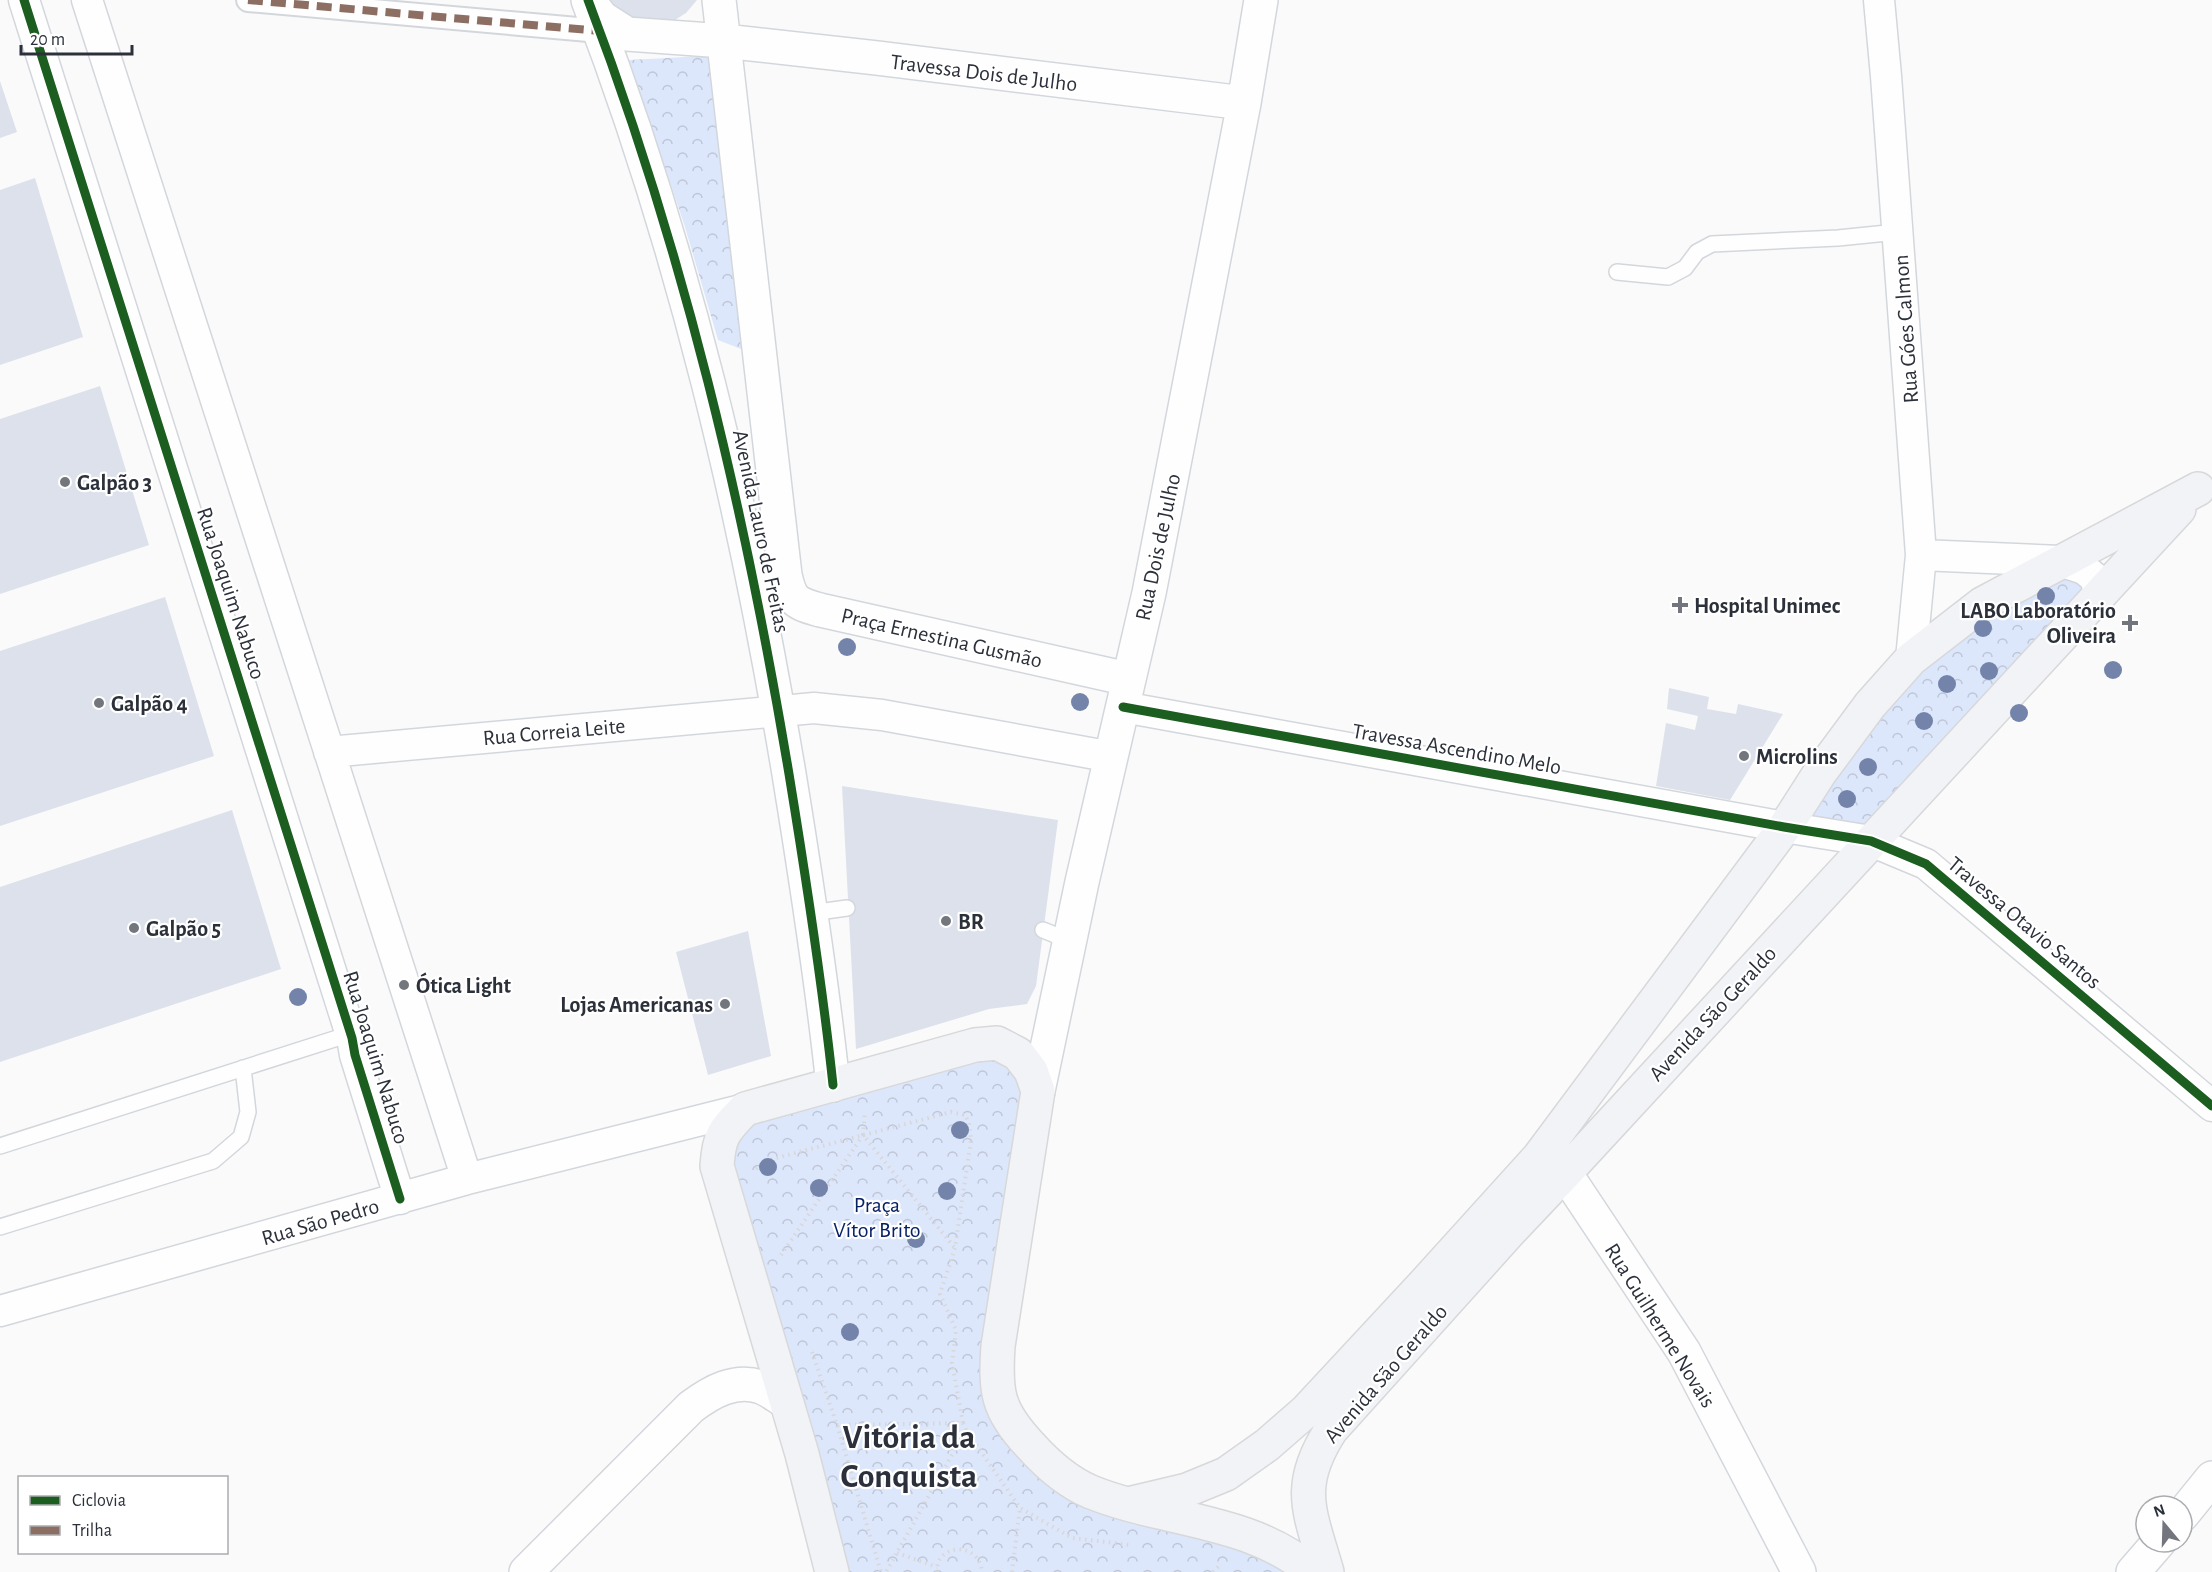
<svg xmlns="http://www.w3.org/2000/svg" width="2212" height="1572" font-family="'Alegreya Sans',sans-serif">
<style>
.park{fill:url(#park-crowns)}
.building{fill:#dce1eb}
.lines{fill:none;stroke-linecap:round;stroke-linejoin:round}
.service-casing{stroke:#d3d7dc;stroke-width:18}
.pedestrian-casing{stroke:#d3d7dc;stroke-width:26}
.minor-casing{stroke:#d3d7dc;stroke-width:33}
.tertiary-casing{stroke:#d3d7dc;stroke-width:36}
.secondary-casing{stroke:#d3d7dc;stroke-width:36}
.primary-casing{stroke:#d7d8da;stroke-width:36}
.path{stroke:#d7d7d8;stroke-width:4;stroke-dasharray:1.5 4.5;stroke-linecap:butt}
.service{stroke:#fefefe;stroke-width:15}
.pedestrian{stroke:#fefefe;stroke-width:22}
.minor{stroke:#fefefe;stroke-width:30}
.tertiary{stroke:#fefefe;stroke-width:33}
.secondary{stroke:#fefefe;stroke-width:33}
.primary{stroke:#f2f3f7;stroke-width:33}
.quiet{stroke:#8d6e63;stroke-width:8;stroke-dasharray:15 8;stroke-linecap:butt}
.cycleway-casing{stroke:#fff;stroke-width:13}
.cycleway{stroke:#1b5e20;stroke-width:9}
.tree{fill:#7483a9}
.poi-dot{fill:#73777d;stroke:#fff;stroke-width:2}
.labels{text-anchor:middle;stroke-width:4.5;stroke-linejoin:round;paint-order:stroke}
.street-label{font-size:22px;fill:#2b303a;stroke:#fff}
.poi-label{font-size:22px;font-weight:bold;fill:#2b303a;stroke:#fff;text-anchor:start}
.park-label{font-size:22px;fill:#072166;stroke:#fff}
.town-label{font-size:34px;font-weight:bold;fill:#2b303a;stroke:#fff}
</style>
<defs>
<pattern id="park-crowns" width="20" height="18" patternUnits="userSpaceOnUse" patternTransform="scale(1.5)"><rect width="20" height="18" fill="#dde7fb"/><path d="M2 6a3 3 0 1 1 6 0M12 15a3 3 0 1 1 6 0" fill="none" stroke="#bec6d8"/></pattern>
</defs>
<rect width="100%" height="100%" fill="#fafafa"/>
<path class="park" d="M721 55 746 351 718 340 685 227 629 60Z
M2060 561 2095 578 1871 841 1784 827 1870 705Z
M975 1045 1031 1071 996 1377 1042 1459 1312 1572H832L719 1142 728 1127Z"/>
<path class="building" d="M600 0H697L686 13 675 20 660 26 630 24Z
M0 81 17 132 0 138Z
M35 178 83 337 0 365V190Z
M100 386 149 545 0 594V419Z
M165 597 214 756 0 826V651Z
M1669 688 1709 697 1707 709 1736 714 1738 704 1783 714 1730 800 1656 786 1666 723 1695 730 1698 716 1667 709Z
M842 786 1058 820 1036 986 1027 1004 989 1009 856 1049Z
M232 810 281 969 0 1062V887Z
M748 931 771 1056 708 1075 676 952Z"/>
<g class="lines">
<defs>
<path id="service" d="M1617 272 1668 277 1685 268 1697 252 1712 244 1838 238 1897 232
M811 913 847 908
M1043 930 1070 941
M0 1146 350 1034
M0 1227 213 1161 241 1137 248 1112 243 1068"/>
<path id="pedestrian" d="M248 0 600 31"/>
<path id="minor" d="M24 0 352 1038 355 1055 400 1199
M87 0 467 1179
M1879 0 1886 76 1921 555 1911 659
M1921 555 2060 561 2084 569 2095 578 2100 595
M1123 707 1784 827 1871 841 1926 864 2212 1106
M329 752 814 708 882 715 1112 757
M0 1311 467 1179 745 1109"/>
<path id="tertiary" d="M588 0C684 251 745 510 789 774 806 878 822 981 833 1085
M719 0 785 575C791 601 795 603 820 610L1128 679
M592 5 602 18 627 34 724 41 877 58 1244 103
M1038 1091 1082 882 1149 593 1244 103 1261 0
M1542 1159 1565 1173 1684 1352 1799 1572
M2182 1515 2212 1478
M2133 1572 2159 1542"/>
<path id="secondary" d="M526 1572 691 1407C711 1392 735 1378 761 1387 769 1390 778 1397 785 1401"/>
<path id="primary" d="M1128 1504 1187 1490 1226 1474 1267 1445 1306 1411 1425 1283 1539 1157 1787 824 1819 774 1870 705 1911 659 1982 604 2198 489
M832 1572 802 1454 717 1166C719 1135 724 1131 745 1109L975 1045 997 1043 1018 1054 1031 1071 1038 1091 998 1346C995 1392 997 1410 1030 1445 1047 1464 1067 1482 1091 1492 1163 1521 1252 1519 1312 1572
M1327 1572C1310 1512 1294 1487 1331 1430L1511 1230 1565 1173 2179 509"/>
</defs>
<use href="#service" class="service-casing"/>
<use href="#pedestrian" class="pedestrian-casing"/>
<use href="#minor" class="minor-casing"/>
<use href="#tertiary" class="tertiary-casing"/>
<use href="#secondary" class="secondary-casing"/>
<use href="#primary" class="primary-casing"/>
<path class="path" d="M863 1135 865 1112
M756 1169 765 1161 951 1112 965 1115 969 1123 971 1140 955 1248 940 1294 956 1330 952 1363 963 1423
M781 1255 863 1135 954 1247
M812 1352 837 1425 881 1572
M837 1425 963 1423 966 1430 886 1572
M966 1430 1020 1508 1072 1538 1131 1545
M897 1553 937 1567
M937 1572C935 1544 979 1540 982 1572
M1012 1572 1020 1508
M1213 1572 1219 1566"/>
<use href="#service" class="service"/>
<use href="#pedestrian" class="pedestrian"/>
<use href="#minor" class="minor"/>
<use href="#tertiary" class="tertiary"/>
<use href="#secondary" class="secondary"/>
<use href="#primary" class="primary"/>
<path class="quiet" d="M248 0 600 31"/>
<defs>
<path id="cycleway" d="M24 0 352 1038 355 1055 400 1199
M588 0C684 251 745 510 789 774 806 878 822 981 833 1085
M1123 707 1784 827 1871 841 1926 864 2212 1106"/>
</defs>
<use href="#cycleway" class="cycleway-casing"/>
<use href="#cycleway" class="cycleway"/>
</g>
<g class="tree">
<circle cx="2046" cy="596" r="9"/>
<circle cx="1983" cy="628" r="9"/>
<circle cx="847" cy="647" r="9"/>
<circle cx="2113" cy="670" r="9"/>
<circle cx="1989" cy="671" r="9"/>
<circle cx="1947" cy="684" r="9"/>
<circle cx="1080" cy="702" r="9"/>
<circle cx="2019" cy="713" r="9"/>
<circle cx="1924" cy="721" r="9"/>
<circle cx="1868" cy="767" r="9"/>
<circle cx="1847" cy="799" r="9"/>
<circle cx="298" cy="997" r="9"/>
<circle cx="960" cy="1130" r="9"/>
<circle cx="768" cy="1167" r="9"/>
<circle cx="819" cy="1188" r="9"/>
<circle cx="947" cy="1191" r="9"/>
<circle cx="916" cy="1239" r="9"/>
<circle cx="850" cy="1332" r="9"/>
</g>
<g class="poi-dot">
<circle cx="65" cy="482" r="6"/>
<path d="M1677 596h6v6h6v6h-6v6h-6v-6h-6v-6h6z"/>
<path d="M2127 614h6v6h6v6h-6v6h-6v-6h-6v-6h6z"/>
<circle cx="99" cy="703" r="6"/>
<circle cx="1744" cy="756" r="6"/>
<circle cx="946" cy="921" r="6"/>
<circle cx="134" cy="928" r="6"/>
<circle cx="404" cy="985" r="6"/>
<circle cx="725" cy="1004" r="6"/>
</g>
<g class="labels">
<g class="street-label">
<text transform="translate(984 72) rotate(7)" y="8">Travessa Dois de Julho</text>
<text transform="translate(1905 329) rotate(-94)" y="8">Rua Góes Calmon</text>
<text transform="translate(762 531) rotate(78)" y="8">Avenida Lauro de Freitas</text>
<text transform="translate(1157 547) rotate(-78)" y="8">Rua Dois de Julho</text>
<text transform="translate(232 593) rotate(72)" y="8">Rua Joaquim Nabuco</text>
<text transform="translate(942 637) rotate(13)" y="8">Praça Ernestina Gusmão</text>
<text transform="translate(554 731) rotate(-5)" y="8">Rua Correia Leite</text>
<text transform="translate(1457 748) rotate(10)" y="8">Travessa Ascendino Melo</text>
<text transform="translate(2025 922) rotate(40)" y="8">Travessa Otavio Santos</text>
<text transform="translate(1712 1013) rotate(-47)" y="8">Avenida São Geraldo</text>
<text transform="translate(377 1057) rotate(73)" y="8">Rua Joaquim Nabuco</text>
<text transform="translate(320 1221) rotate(-16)" y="8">Rua São Pedro</text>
<text transform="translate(1661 1325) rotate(58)" y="8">Rua Guilherme Novais</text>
<text transform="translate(1385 1373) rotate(-49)" y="8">Avenida São Geraldo</text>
</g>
<g class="poi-label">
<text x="77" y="490">Galpão 3</text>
<text x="1694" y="613">Hospital Unimec</text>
<text x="2116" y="618" text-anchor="end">LABO Laboratório<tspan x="2116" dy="25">Oliveira</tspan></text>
<text x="111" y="711">Galpão 4</text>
<text x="1756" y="764">Microlins</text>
<text x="958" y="929">BR</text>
<text x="146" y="936">Galpão 5</text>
<text x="416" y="993">Ótica Light</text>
<text x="713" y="1012" text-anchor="end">Lojas Americanas</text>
</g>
<g class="park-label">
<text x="877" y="1212">Praça<tspan x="877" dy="25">Vítor Brito</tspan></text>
</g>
<g class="town-label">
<text x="909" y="1448">Vitória da<tspan x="909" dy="39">Conquista</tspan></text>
</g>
</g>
<rect x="18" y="1476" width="210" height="78" fill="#ffffff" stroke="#aaacb0" stroke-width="1.5"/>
<rect x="30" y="1496" width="30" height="9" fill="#1b5e20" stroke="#aaacb0" stroke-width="1.5"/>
<text x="72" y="1506" font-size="18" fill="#2b303a">Ciclovia</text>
<rect x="30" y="1526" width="30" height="9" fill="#8d6e63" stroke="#aaacb0" stroke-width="1.5"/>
<text x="72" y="1536" font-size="18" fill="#2b303a">Trilha</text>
<g transform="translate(2164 1524) rotate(341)"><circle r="28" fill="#ffffff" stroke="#aaacb0" stroke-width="1.5"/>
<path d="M0-4.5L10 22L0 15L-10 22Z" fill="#73777d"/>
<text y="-9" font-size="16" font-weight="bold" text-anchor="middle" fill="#2b303a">N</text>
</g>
<path d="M21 45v9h111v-9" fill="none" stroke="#2b303a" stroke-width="3"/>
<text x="30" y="45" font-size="18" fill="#2b303a" stroke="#ffffff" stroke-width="4.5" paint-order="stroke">20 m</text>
</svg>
